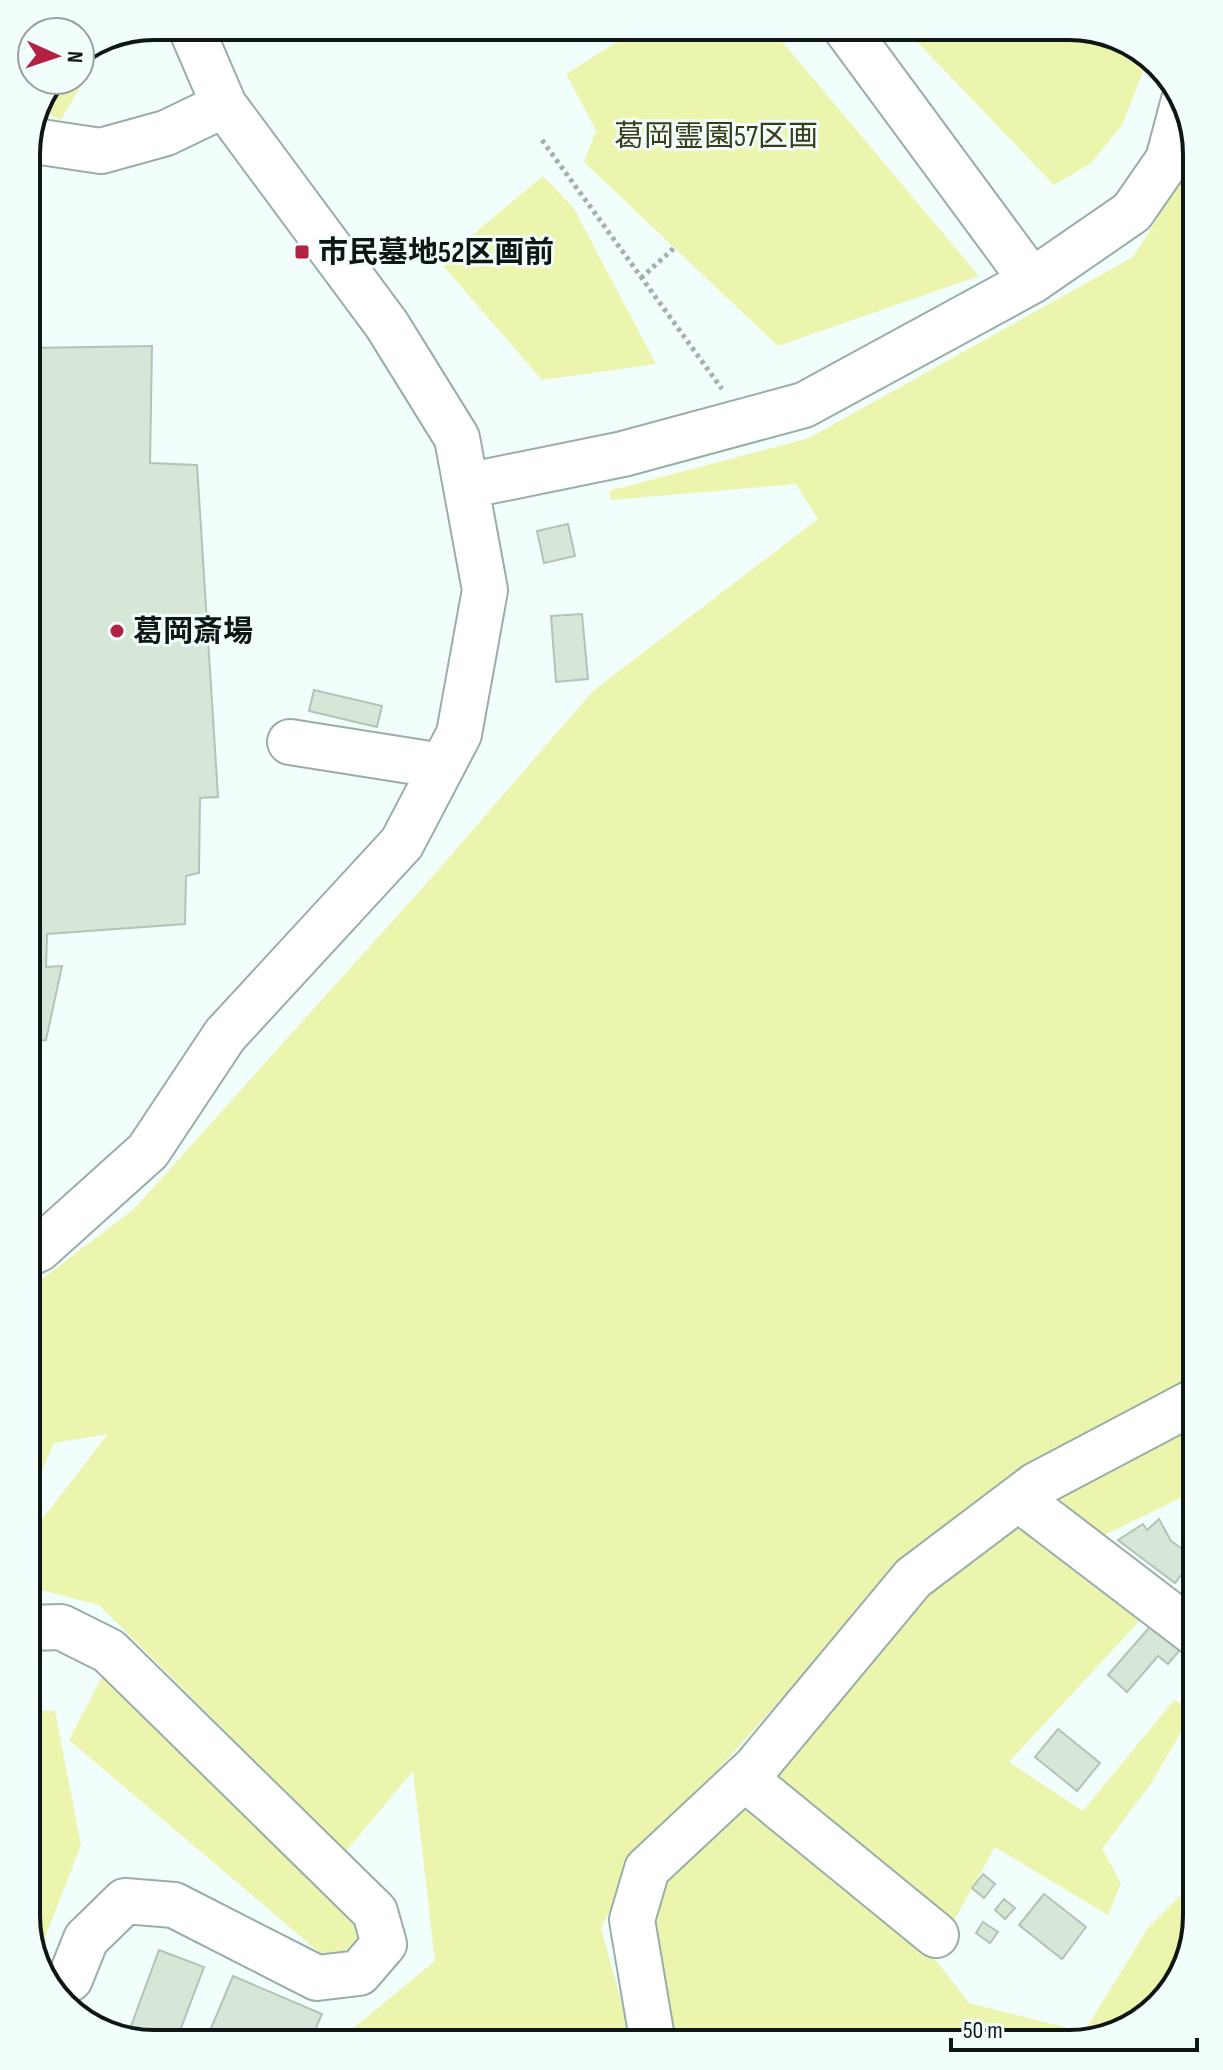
<svg xmlns="http://www.w3.org/2000/svg" width="1223" height="2070" font-family="'Sofia Sans Condensed','Noto Sans JP',sans-serif">
<style>
.green{fill:#ecf5ae}
.building{fill:#d7e6d7;stroke:#b4c3b5;stroke-width:2}
.lines{fill:none;stroke-linecap:round;stroke-linejoin:round}
.minor-casing{stroke:#99aea9;stroke-width:48}
.path{stroke:#a5b1ae;stroke-width:5;stroke-dasharray:4 4;stroke-linecap:butt}
.minor{stroke:#fff;stroke-width:44}
.poi-dot{fill:#b32143;stroke:#f1fefb;stroke-width:3}
.labels{text-anchor:middle;stroke-width:6;stroke-linejoin:round;paint-order:stroke}
.park-label{font-size:30px;fill:#393c19;stroke:#f1fefb}
.poi-label{font-size:30px;font-weight:bold;fill:#0f1715;stroke:#f1fefb;text-anchor:start}
.rim{fill:none;stroke:#0f1715;stroke-width:4}
</style>
<rect width="100%" height="100%" fill="#f1fefb"/>
<path class="green" d="M642 26H769L979 276 778 346 584 162 596 130 566 74Z
M902 26H1078L1140 48 1149 57 1122 125 1091 163 1054 185Z
M96 50 95 61 61 120 42 111 56 80H80V57Z
M1194 139 1197 154V1383L896 1571 637 1860 601 1928 633 2044H334L435 1961 413 1771 346 1851 99 1605 26 1586V1540L108 1434 54 1443 26 1505V1291L134 1209 433 876 593 691 818 519 796 484 611 500 609 491 809 438 1133 257 1187 171Z
M543 176 573 207 656 364 542 380 440 262Z
M1197 1411V1490L1096 1539 1048 1495Z
M1020 1523 1145 1615 1009 1762 1083 1811 1174 1700 1194 1710 1152 1782 1102 1849 1121 1883 1108 1915 995 1847 953 1922 774 1778 930 1586Z
M104 1673 365 1931 332 1963 69 1740Z
M26 1710 55 1711 81 1845 36 1961 26 1916Z
M743 1799 928 1950 969 2003 1084 2032 1148 1928 1197 1879V1916L1176 1987 1125 2031 1069 2044H666L650 1938 659 1876Z"/>
<path class="building" d="M152 346 150 463 197 465 218 797 200 798 199 873 186 876 185 924 47 934 46 967 62 966 46 1040 26 1042V348Z
M568 524 575 556 544 563 537 531Z
M582 614 588 679 556 682 551 616Z
M314 690 382 706 377 727 309 711Z
M1159 1519 1171 1541 1194 1557 1175 1583 1118 1540 1143 1524 1147 1530Z
M1155 1621 1184 1645 1168 1664 1158 1656 1127 1692 1108 1675Z
M1058 1729 1100 1763 1077 1791 1035 1757Z
M983 1874 995 1884 984 1898 972 1888Z
M1044 1894 1086 1927 1062 1959 1019 1925Z
M1004 1899 1015 1908 1005 1919 995 1910Z
M983 1922 998 1932 990 1943 976 1933Z
M159 1950 204 1967 175 2044H146L127 2037Z
M233 1976 322 2014 309 2044H220L222 2039 209 2033Z"/>
<g class="lines">
<defs>
<path id="minor" d="M844 26 1032 281
M31 136 41 142 101 151 166 133 224 105
M466 486 623 454 804 405 1032 281 1132 212 1168 160 1184 100
M290 742 442 766
M26 1255 39 1249 148 1151 225 1035 402 843 459 734 485 590 457 438 387 325 224 105 190 26
M1019 1499 1197 1635
M26 1628 61 1627 109 1651 375 1912 384 1944 359 1973 317 1978 174 1905 125 1901 86 1939 70 1979
M744 1778 936 1935
M653 2044 632 1920 647 1869 755 1768 913 1578 1036 1485 1197 1400"/>
</defs>
<use href="#minor" class="minor-casing"/>
<path class="path" d="M542 140 722 389
M641 278 674 248"/>
<use href="#minor" class="minor"/>
</g>
<g class="poi-dot">
<rect x="294" y="244" width="16" height="16" rx="4"/>
<circle cx="117" cy="631" r="8"/>
</g>
<g class="labels">
<g class="park-label">
<text x="716" y="146">葛岡霊園57区画</text>
</g>
<g class="poi-label">
<text x="318" y="262">市民墓地52区画前</text>
<text x="133" y="641">葛岡斎場</text>
</g>
</g>
<path d="M0 0H1223V2070H0ZM154 40H1069A114 114 0 0 1 1183 154V1916A114 114 0 0 1 1069 2030H154A114 114 0 0 1 40 1916V154A114 114 0 0 1 154 40Z" fill="#f1fefb" fill-rule="evenodd"/>
<path class="rim" d="M154 40H1069A114 114 0 0 1 1183 154V1916A114 114 0 0 1 1069 2030H154A114 114 0 0 1 40 1916V154A114 114 0 0 1 154 40Z"/>
<g transform="translate(56 56) rotate(93)"><circle r="38" fill="#f1fefb" stroke="#97a29f" stroke-width="2"/>
<path d="M0-6L14 30L0 20L-14 30Z" fill="#b32143"/>
<text y="-12" font-size="22" font-weight="bold" text-anchor="middle" fill="#0f1715">N</text>
</g>
<path d="M951 2038v12h246v-12" fill="none" stroke="#0f1715" stroke-width="4"/>
<text x="963" y="2038" font-size="24" fill="#0f1715" stroke="#f1fefb" stroke-width="6" paint-order="stroke">50 m</text>
</svg>
